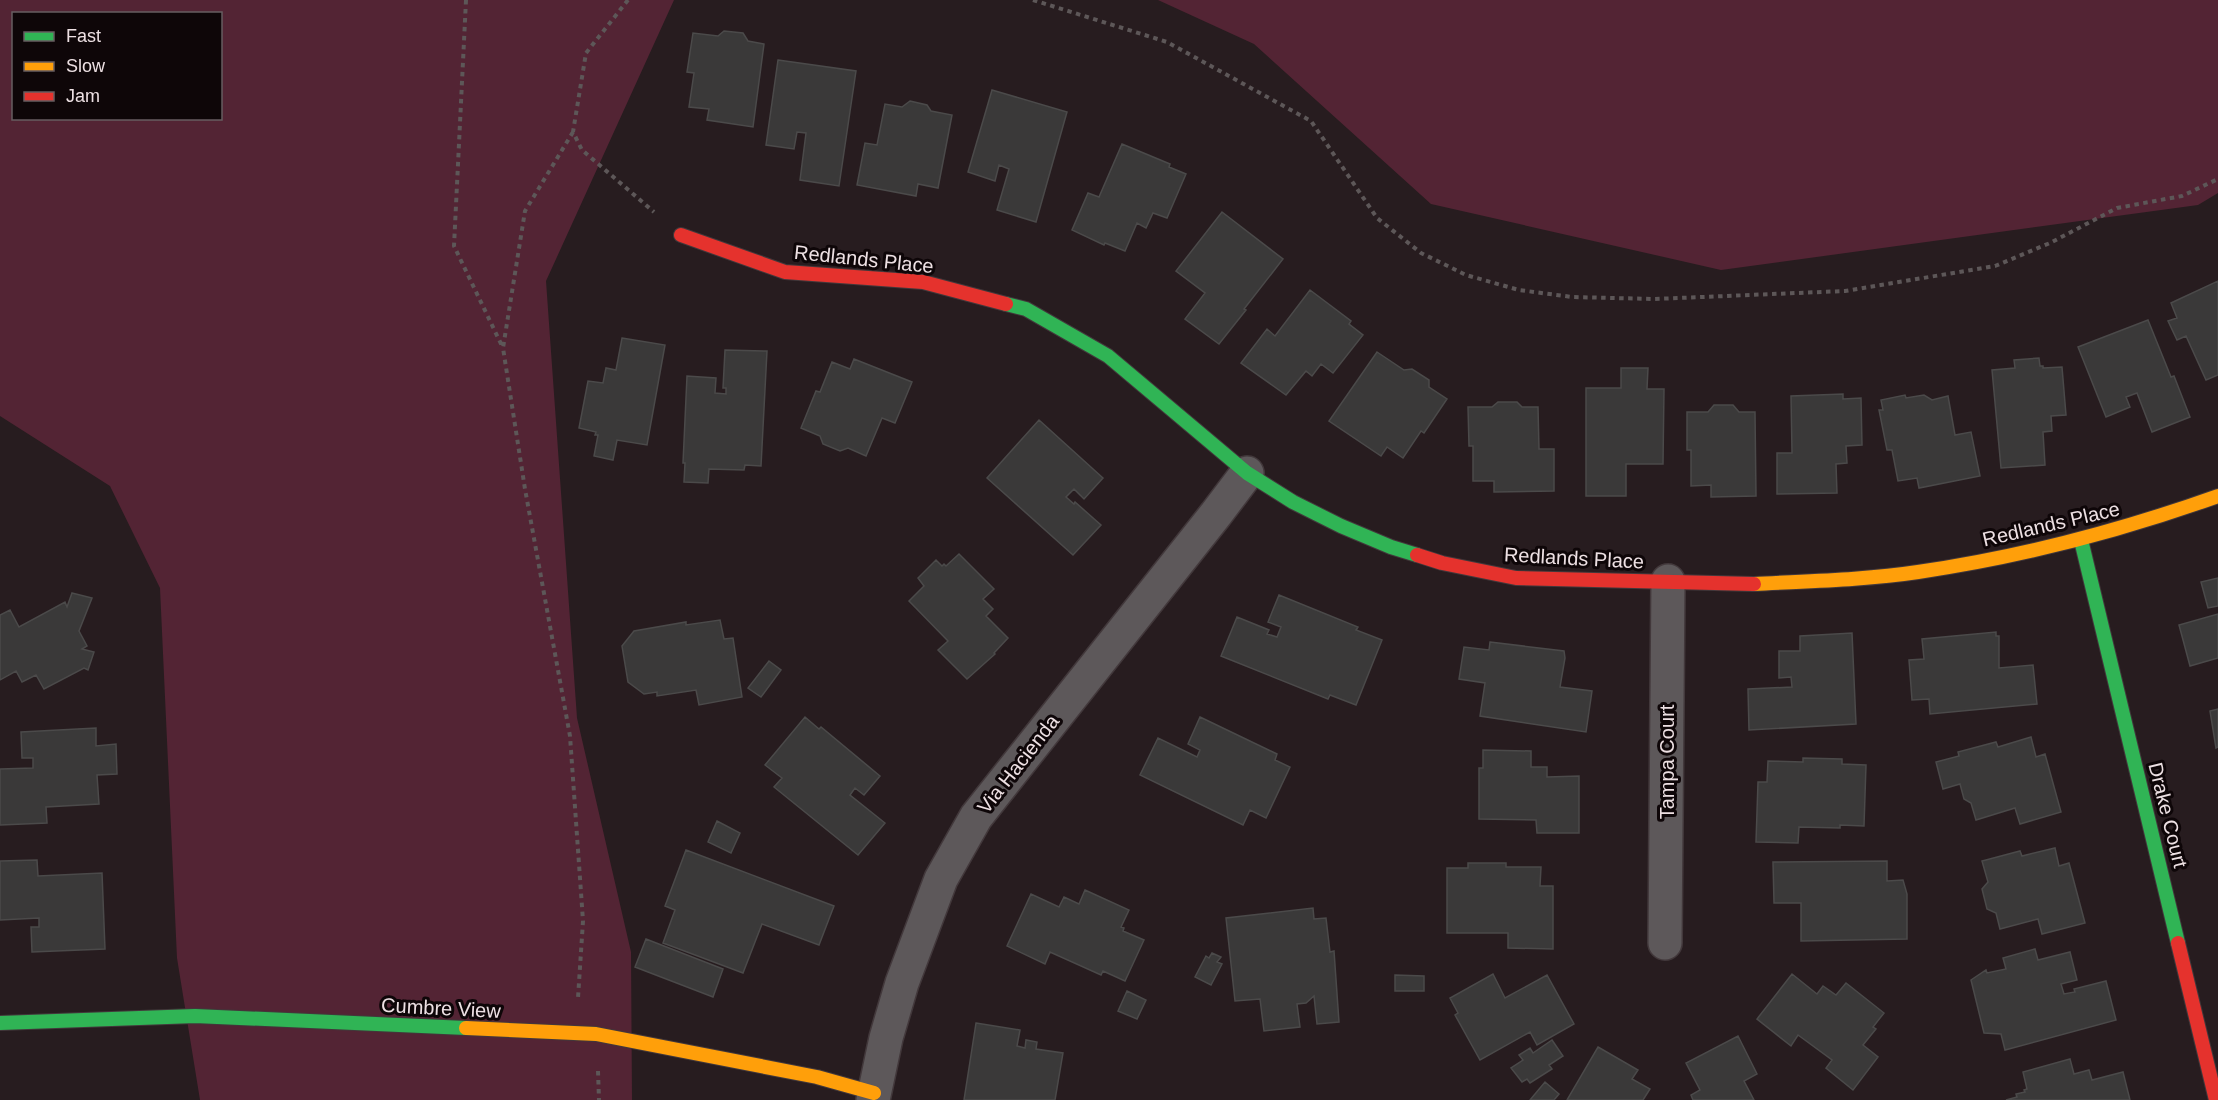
<svg xmlns="http://www.w3.org/2000/svg" width="2218" height="1100" font-family="Helvetica,sans-serif">
<style>
.green{fill:#532434;fill-rule:evenodd}
.building{fill:#3a3939;stroke:#4b4a4a;stroke-width:1.5}
.lines{fill:none;stroke-linecap:round;stroke-linejoin:round}
.street-casing{stroke:#42383b;stroke-width:36}
.fast-casing{stroke:#42383b;stroke-width:16}
.slow-casing{stroke:#42383b;stroke-width:16}
.jam-casing{stroke:#42383b;stroke-width:16}
.path{stroke:#5d5758;stroke-width:4;stroke-dasharray:4.5 4.5;stroke-linecap:butt}
.street{stroke:#5d585a;stroke-width:33}
.fast{stroke:#30b455;stroke-width:14}
.slow{stroke:#ff9f0a;stroke-width:14}
.jam{stroke:#e5322d;stroke-width:14}
.labels{text-anchor:middle;stroke-width:6;stroke-linejoin:round;paint-order:stroke}
.street-label{font-size:20px;fill:#ede0e3;stroke:#0e0608}
</style>
<rect width="100%" height="100%" fill="#271c1f"/>
<path class="green" d="M0 0H674L546 281 577 718 631 952 632 1100H200L177 958 160 588 110 486 0 416ZM14 14H220V118H14Z
M1158 0H2218V193L2198 205 1721 270 1431 204 1254 44Z"/>
<path class="building" d="M724 31 743 33 748 41 764 44 753 127 707 120 709 109 689 107 694 73 687 72 693 33 718 36Z
M778 60 856 71 839 186 800 180 806 133 797 132 794 149 766 145Z
M992 90 1067 112 1036 222 997 210 1009 169 999 165 995 181 968 172Z
M910 101 927 105 931 111 952 115 938 188 918 184 916 196 857 185 865 143 877 145 885 104 902 107Z
M1122 144 1170 164 1169 167 1186 174 1167 218 1153 213 1146 228 1137 223 1125 251 1105 243 1104 245 1072 230 1088 193 1099 197Z
M1222 212 1283 259 1244 309 1246 310 1219 344 1185 319 1205 293 1176 271Z
M2218 281V375L2206 380 2186 336 2177 340 2168 321 2177 318 2171 303Z
M1310 290 1351 321 1349 324 1363 335 1333 373 1321 364 1312 376 1306 371 1286 395 1241 363 1267 329 1275 336Z
M2148 320 2171 377 2174 376 2190 417 2152 432 2137 393 2126 397 2130 407 2106 417 2078 347Z
M622 338 665 345 647 445 617 440 613 460 594 456 598 435H595L596 432 579 428 588 381 603 383 606 368 616 370Z
M725 350 767 351 761 466 745 465 744 470 709 469 708 483 684 482 685 463H683L687 376 716 378 715 393 726 394V388H723Z
M1377 352 1404 370 1412 369 1429 380V387L1447 399 1424 433 1421 431 1403 458 1387 447 1381 456 1329 421Z
M2039 358 2040 366H2043V368L2062 367 2066 415 2051 416 2052 431 2043 432 2045 465 2001 468 1992 370 2015 368 2014 360Z
M854 359 912 382 895 423 882 418 866 456 848 448 840 451 823 444 820 436 801 428 816 391 820 392 832 362 850 369Z
M1621 368H1648L1647 389H1664L1663 464H1626V496H1586V388H1621Z
M1843 394V399L1861 398 1862 445 1846 446 1847 463 1836 464 1837 493 1777 494V453H1792L1791 396Z
M1905 395 1906 398 1924 395 1932 400 1948 396 1955 435 1971 432 1980 476 1919 488 1917 478 1898 481 1892 450H1887L1879 410H1883L1881 400Z
M1498 402H1517L1522 407H1538L1539 449H1554V491L1494 492V481H1473V446H1469L1468 407H1492Z
M1714 405H1733L1739 412H1755L1756 496 1711 497V485L1691 486V450H1687V412H1708Z
M1039 420 1103 478 1084 499 1074 489 1066 497 1074 504 1075 502 1101 525 1073 555 987 478Z
M959 554 994 589 983 599 993 609 986 616 1008 638 994 653 995 654 967 679 938 650 948 641 909 601 924 586 918 578 936 560 942 566 944 564 946 566Z
M2218 578V606L2208 608 2201 582Z
M72 593 92 598 79 631 87 646 82 649 94 652 88 670 84 668 44 689 36 675 22 682 16 671 0 680V615L10 610 19 627 65 602 67 607Z
M1279 595 1358 627 1356 630 1382 640 1356 705 1330 695 1328 699 1221 656 1237 617 1269 630 1267 634 1277 637 1281 627 1268 622Z
M2218 614V658L2190 666 2179 625Z
M720 620 724 639 733 638 742 697 699 705 696 690 657 696V692L644 694 628 682 622 646 634 631 686 622V625Z
M1996 632V636H1999V668L2033 665 2037 704 1930 714 1929 699 1912 700 1909 660 1924 659 1922 639Z
M1852 633 1856 724 1749 730 1748 689 1792 687 1791 677 1779 678V651H1800V636Z
M1490 642 1564 651 1565 658 1560 687 1592 691 1586 732 1480 716 1485 683 1459 679 1464 647 1489 650Z
M769 661 781 670 761 697 748 688Z
M2218 709V747L2216 748 2210 711Z
M805 717 819 729 821 727 880 776 864 795 855 788 850 795 885 823 858 855 774 787 782 778 765 765Z
M1200 717 1277 754 1275 760 1290 767 1266 818 1250 810 1243 825 1140 775 1158 738 1197 757 1200 750 1188 744Z
M96 728V746L116 744 117 774 97 775 99 804 46 807 47 823 0 825V769L33 768V758H22L21 732Z
M2031 737 2036 757 2045 754 2061 812 2020 824 2015 808 1976 820 1971 803 1964 799 1960 784 1943 789 1936 762 1959 756 1958 752 1996 742 1998 747Z
M1483 750 1531 751V767H1547V777L1579 776V833H1537L1536 820 1479 819V768H1483Z
M1803 758 1842 759V764L1866 765 1864 826 1840 825V828L1799 827 1798 843 1756 842 1758 782H1767L1768 761 1803 762Z
M717 821 740 833 731 853 708 842Z
M2055 848 2059 866 2069 863 2085 923 2042 934 2038 919 2000 929 1996 913 1987 909 1982 889 1988 882 1982 861 2020 851 2022 856Z
M686 850 834 906 819 945 762 924 743 973 663 943 675 910 665 906Z
M37 860 38 876 102 873 105 949 32 952 31 927H39V918L0 920V861Z
M1887 861V881L1903 880 1907 894V939L1801 941V903H1774L1773 862Z
M1468 863H1506V867H1541L1540 886H1553V949L1508 948V933H1447V868H1468Z
M1085 890 1129 910 1121 927 1124 928 1123 931 1144 940 1125 981 1103 971 1101 975 1050 952 1045 964 1007 946 1031 894 1059 907 1064 897 1079 904Z
M1313 908 1314 919 1326 918 1330 952 1334 951 1339 1022 1317 1024 1314 996 1306 1003 1297 1004 1300 1027 1264 1031 1260 999 1235 1001 1226 918Z
M646 939 723 969 713 997 635 967Z
M2035 949 2038 960 2070 952 2077 980 2061 984 2064 994 2075 992 2074 989 2106 981 2116 1020 2005 1050 2001 1034 1984 1033 1971 980 1986 970 1987 973 2006 969 2003 958Z
M1212 953 1221 957 1217 962 1222 964 1211 985 1195 977 1206 956 1209 958Z
M1493 974 1505 998 1547 975 1574 1024 1537 1045 1530 1032 1480 1060 1455 1015 1458 1013 1450 998Z
M1792 974 1817 994 1823 986 1836 995 1846 983 1884 1013 1873 1027 1876 1029 1863 1045 1878 1057 1853 1090 1826 1068 1832 1060 1798 1035 1791 1046 1757 1019Z
M1395 975 1424 976V991H1395Z
M1127 991 1146 1000 1137 1019 1118 1011Z
M976 1023 1020 1030 1017 1046 1025 1048 1026 1040 1037 1042 1036 1049 1063 1053 1055 1100H964Z
M1738 1036 1757 1074 1744 1081 1754 1100H1693L1691 1095 1700 1090 1686 1063Z
M1552 1040 1563 1056 1549 1065 1552 1069 1530 1083 1527 1079 1522 1082 1511 1068 1523 1060 1519 1055 1530 1048 1533 1053Z
M1598 1047 1638 1070 1632 1079 1650 1089 1643 1100H1567Z
M2070 1059 2074 1074 2089 1070 2092 1080 2123 1072 2130 1100H2006L2017 1097 2016 1094 2025 1092 2024 1090 2027 1089 2023 1072Z
M1545 1082 1559 1094 1554 1100H1530Z"/>
<g class="lines">
<defs>
<path id="street" d="M1665 943 1668 581
M873 1100 886 1038 902 983 941 879 976 817 1216 514 1247 473"/>
<path id="fast" d="M1006 304 1026 309 1108 356 1247 473 1293 502 1341 526 1391 547 1417 555
M2081 540 2178 943
M0 1023 195 1016 466 1028"/>
<path id="slow" d="M1754 584C1809 581 1864 580 1918 572 2021 557 2120 531 2218 496
M466 1028 596 1034 817 1077 874 1093"/>
<path id="jam" d="M681 235 785 272 923 282 1006 304
M1417 555 1442 563 1516 578 1754 584
M2178 943 2216 1100"/>
</defs>
<use href="#street" class="street-casing"/>
<use href="#fast" class="fast-casing"/>
<use href="#slow" class="slow-casing"/>
<use href="#jam" class="jam-casing"/>
<path class="path" d="M466 0 454 246 503 348
M628 0 586 53 573 132 582 150 654 212
M1033 0 1167 42 1311 121 1377 218 1421 253 1466 275 1519 290 1572 297 1654 299 1845 291 1995 266 2050 243 2117 208 2182 196 2218 179
M573 132 525 211 503 348 525 489 570 736 583 921 578 998
M598 1071 599 1100"/>
<use href="#street" class="street"/>
<use href="#fast" class="fast"/>
<use href="#slow" class="slow"/>
<use href="#jam" class="jam"/>
</g>
<g class="labels">
<g class="street-label">
<text transform="translate(864 259) rotate(6)" y="7">Redlands Place</text>
<text transform="translate(2051 524) rotate(-13)" y="7">Redlands Place</text>
<text transform="translate(1574 558) rotate(3)" y="7">Redlands Place</text>
<text transform="translate(1667 762) rotate(-90)" y="7">Tampa Court</text>
<text transform="translate(1018 764) rotate(-52)" y="7">Via Hacienda</text>
<text transform="translate(2168 815) rotate(76)" y="7">Drake Court</text>
<text transform="translate(441 1008) rotate(3)" y="7">Cumbre View</text>
</g>
</g>
<rect x="12" y="12" width="210" height="108" fill="#0e0608" stroke="#675d60" stroke-width="1.5"/>
<rect x="24" y="32" width="30" height="9" fill="#30b455" stroke="#675d60" stroke-width="1.5"/>
<text x="66" y="42" font-size="18" fill="#ede0e3">Fast</text>
<rect x="24" y="62" width="30" height="9" fill="#ff9f0a" stroke="#675d60" stroke-width="1.5"/>
<text x="66" y="72" font-size="18" fill="#ede0e3">Slow</text>
<rect x="24" y="92" width="30" height="9" fill="#e5322d" stroke="#675d60" stroke-width="1.5"/>
<text x="66" y="102" font-size="18" fill="#ede0e3">Jam</text>
</svg>
